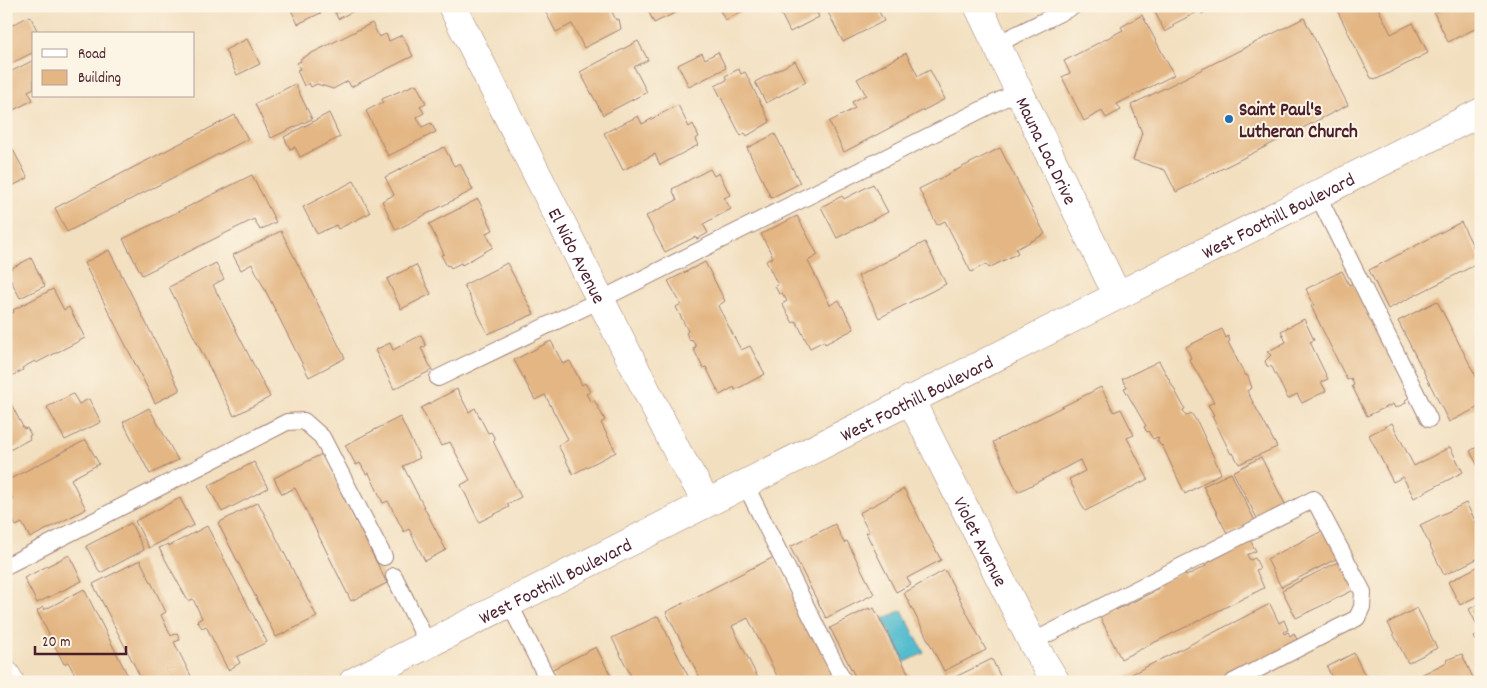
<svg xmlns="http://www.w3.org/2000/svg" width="1487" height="688" font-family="Dekko,sans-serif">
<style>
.water{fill:#52bcce;stroke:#4e6e7c}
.building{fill:#e3b683}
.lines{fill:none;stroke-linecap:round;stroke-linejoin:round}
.service-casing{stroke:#9e7f75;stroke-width:18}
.minor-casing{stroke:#9e7f75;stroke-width:29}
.secondary-casing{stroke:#9e7f75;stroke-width:29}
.service{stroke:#fff;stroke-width:16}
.minor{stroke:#fff;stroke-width:28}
.secondary{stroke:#fff;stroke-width:28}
.poi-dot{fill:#1f6fb2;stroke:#fcf5e5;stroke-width:2}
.labels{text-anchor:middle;stroke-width:4;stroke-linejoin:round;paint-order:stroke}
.poi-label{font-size:19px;font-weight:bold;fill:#4a1f2b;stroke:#fcf5e5;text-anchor:start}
.street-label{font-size:19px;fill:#4a1f2b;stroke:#fcf5e5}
</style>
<rect width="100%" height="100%" fill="#fcf5e5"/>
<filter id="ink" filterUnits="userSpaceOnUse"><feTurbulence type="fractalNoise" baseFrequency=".02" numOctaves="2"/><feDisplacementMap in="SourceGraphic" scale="10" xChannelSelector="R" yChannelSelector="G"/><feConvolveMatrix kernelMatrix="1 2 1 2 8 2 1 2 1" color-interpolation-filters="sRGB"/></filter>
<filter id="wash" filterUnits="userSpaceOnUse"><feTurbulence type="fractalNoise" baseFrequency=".0096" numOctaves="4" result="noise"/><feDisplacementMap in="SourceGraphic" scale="20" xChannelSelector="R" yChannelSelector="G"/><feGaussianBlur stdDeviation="1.12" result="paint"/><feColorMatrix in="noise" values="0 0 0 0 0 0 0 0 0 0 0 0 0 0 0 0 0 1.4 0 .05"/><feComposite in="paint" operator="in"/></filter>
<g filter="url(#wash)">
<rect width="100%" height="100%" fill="#f2dfbf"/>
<path class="water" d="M902 610 924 653 905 662 883 619Z"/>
<g id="blocks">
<path class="building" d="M289 6H363L338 19 333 7 298 24Z
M554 6H609L616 20 619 19 621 29 584 48 572 24 556 32 545 11Z
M646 6H679L681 10 654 23Z
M718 6H753L725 20Z
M777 6H820L815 9 819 17 790 32Z
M825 6H876L884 21 843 42Z
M1152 6H1207L1208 10 1202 14 1201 10 1172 25 1174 27 1165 32Z
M1335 6H1377L1391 34 1413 23 1428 53 1377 79 1371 78Z
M1448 6H1481V26L1448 42 1434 13Z
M1142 15 1174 75 1117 104 1121 110 1106 118 1102 111 1084 121 1062 77 1070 73 1064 61 1123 30 1121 27Z
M30 16 39 34H34V52L6 66V28Z
M1304 18 1348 105 1176 192 1165 170 1133 160 1142 133 1131 105Z
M372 23 379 37 386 34 389 41 402 35 413 56 351 87 348 81 333 89 317 84 311 87 309 83 304 86 297 70 300 69 297 63 301 61 300 59Z
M247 39 260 64 237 75 225 50Z
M638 41 648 60 634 67 647 92 603 115 580 72Z
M718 52 726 68 689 87 678 65 702 53 705 59Z
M906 53 918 76 930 70 945 99 844 152 829 122 855 108 852 102 866 95 857 79Z
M34 60V88L28 91 33 100 6 114V74Z
M795 61 806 82 766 103 755 82Z
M739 69 741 74 745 72 770 122 747 136 745 133 741 136 715 86 727 80 725 76Z
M295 84 312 119 271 138 255 104Z
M416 84 426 103 420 106 424 113 417 117 422 127 431 123 436 132 388 156 366 111 383 102 382 99Z
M678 105 689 127 693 124 699 137 695 139 698 145 660 165 655 154 623 170 604 133 638 116 642 124Z
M329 113 340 137 300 157 295 147 290 149 284 137Z
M235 115 248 139 67 232 55 208Z
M775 134 800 183 771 198 747 148Z
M444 147 454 166 460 163 473 190 396 230 382 201 394 195 385 177Z
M12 148 28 178 6 189V151Z
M1000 148 1045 234 1016 249 1018 253 989 268 986 264 971 272 945 221 937 225 919 189Z
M710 169 714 176 719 173 730 195 724 198 731 209 703 224 708 233 697 239 695 237 665 252 646 216 677 200 672 189Z
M252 175 276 222 260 230 254 219 142 275 123 239Z
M354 181 370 213 338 229 336 225 317 234 303 207Z
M873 184 888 212 837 238 821 207 842 196 844 199Z
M478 199 493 230 486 233 493 247 462 265 461 263 451 268 449 265 447 266 441 255 444 254 429 224Z
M797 216 818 255 808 261 830 305 839 300 854 329 825 344 824 341 810 348 796 321 793 323 782 304 787 301 782 293 779 294 775 286 778 285 766 261 773 257 761 234Z
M1461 222 1481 262 1388 309 1369 270Z
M281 231 345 358 309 377 252 264 241 270 233 255Z
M925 242 946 284 879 318 858 276Z
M109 250 180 390 155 403 84 263Z
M31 258 45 286 20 298 6 271Z
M705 262 725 301 718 306 741 350 750 346 765 374 735 390 734 387 720 395 706 367 703 368 693 348 696 347 692 339 690 341 686 333 688 331 676 307 681 304 668 281Z
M216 263 224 279 213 285 270 397 234 416 169 287Z
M507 263 534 314 488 334 464 285Z
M416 265 431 294 401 309 387 279Z
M1342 271 1349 285 1353 283 1410 397 1405 400 1406 403 1395 408 1393 404 1367 416 1352 386 1354 385 1351 378 1347 380 1311 306 1314 305 1306 289Z
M53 289 64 310 69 307 85 338 36 363 35 361 22 368 23 370 6 379V316L14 312 13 310Z
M1437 301 1481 386V406L1449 422 1398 321Z
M1304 319 1314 340 1310 342 1328 379 1321 382 1326 391 1302 403 1297 394 1288 399 1272 367 1267 366 1265 361 1271 355 1267 352 1286 342 1281 331Z
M1222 329 1226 338 1228 336 1230 341 1228 342 1245 375H1247L1249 379 1252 388 1247 391 1277 447 1239 464 1233 453 1231 454 1212 416 1214 415 1208 405 1214 402 1189 359 1191 358 1186 347Z
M421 335 426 346 421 348 432 370 394 389 375 350 390 343 393 350Z
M551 341 563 364 570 361 582 385 585 383 590 392 586 394 591 402 594 400 605 420 601 423 616 452 573 474 558 445 568 439 545 395 535 400 514 360Z
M1159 361 1185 409 1183 410 1186 416 1191 413 1198 423 1221 473 1185 494 1162 445 1161 446 1157 440 1159 439 1157 437 1153 439 1148 431 1147 432 1144 427 1146 426 1124 388 1127 387 1122 379Z
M1101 387 1114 412 1121 409 1134 435 1127 438 1148 479 1085 511 1069 479 1085 471 1080 460 1018 492 993 442Z
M457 389 469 412 475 408 488 433 491 432 495 439 493 441 521 497 507 504 509 507 479 522 461 485 470 480 450 442 441 446 421 408Z
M73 394 79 404 89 399 101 422 65 440 47 407Z
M8 398 24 429 27 428 31 435 29 436 30 439 6 452Z
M149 408 178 460 150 474 123 422Z
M400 417 420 458 403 466 446 550 425 561 409 529 404 532 388 501 383 503 369 473 366 474 360 463 356 465 345 445Z
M1392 423 1414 466 1450 447 1463 472 1414 498 1403 477 1393 482 1369 435Z
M86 440 99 464 71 479 86 509 30 538 22 523 16 526 6 508V503L13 500 6 481Z
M1481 445V472L1470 451Z
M322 454 387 583 351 601 295 488 282 494 274 478Z
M1261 457 1286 506 1258 520 1233 472Z
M254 462 268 488 222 512 208 486Z
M1231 473 1255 521 1228 535 1203 486Z
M904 489 941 560 907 578 911 584 896 592 866 533 869 532 859 513Z
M180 498 194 525 149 548 135 521Z
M258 502 317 617 276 637 218 523Z
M1466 503 1481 532V557L1444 575 1420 525Z
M131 523 144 550 100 573 86 546Z
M835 524 844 543 847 541 874 594 826 618 790 547Z
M207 526 267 642 237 657 240 663 228 670 206 626 202 628 197 621 202 618 193 599 188 601 159 548 168 544 169 546Z
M1326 529 1340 557 1281 587 1267 559Z
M1250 540 1256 551 1247 555 1250 560 1255 558 1260 568 1256 570 1264 588 1121 659 1099 615 1114 607 1116 610 1155 591 1159 587 1158 584 1184 571 1186 576 1206 566 1205 564 1228 552 1227 549Z
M69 555 82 581 37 603 24 578Z
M774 557 838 682H780L748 618 732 626 760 682H702L666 612Z
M140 560 166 612 161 615 171 636 177 633 180 640 174 642 194 682H143L93 584Z
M1342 560 1356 589 1296 618 1282 590Z
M1479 566 1481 594 1460 605 1448 582Z
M945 570 986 650 944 671 904 593Z
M84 589 131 682H79L68 662 64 664 37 611 43 607 44 610Z
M1481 603V633L1469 609Z
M1270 604 1279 623 1284 620 1288 630 1283 632 1284 634 1288 632 1290 636 1294 633 1299 644 1228 682H1128L1126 677Z
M869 608 870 610 874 608 913 682H858L830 628Z
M1417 608 1437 648 1408 663 1388 623Z
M658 616 691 682H634L612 638Z
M1481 634V649L1474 637Z
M596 647 614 682H555L549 671Z
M1354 653 1367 680 1334 682 1327 667Z
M1462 654 1475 682H1417L1415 678 1447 662 1446 660Z
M992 659 1003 682H945Z
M1267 677 1270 682H1258Z"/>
</g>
</g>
<g filter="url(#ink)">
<use href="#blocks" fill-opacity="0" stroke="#9e7f75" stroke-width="1"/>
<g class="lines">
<defs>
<path id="service" d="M997 44 1074 6
M1317 194 1429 419
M438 378 600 300 1019 91
M745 484 844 682
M6 566 287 422 304 421 322 437 384 557
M394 576 428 644
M509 603 549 682
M1032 642 1314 499 1363 592 1362 607 1357 618 1233 682"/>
<g id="minor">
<path id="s1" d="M452 6 678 453 707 502"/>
<path id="s2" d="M978 6 1117 295"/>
<path id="s3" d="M910 399 1032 642 1056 682"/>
<path d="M6 675 10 682"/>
</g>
<g id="secondary">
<path id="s4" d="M353 682 1481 112"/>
</g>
</defs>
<use href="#service" class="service-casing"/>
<use href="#minor" class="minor-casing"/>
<use href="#secondary" class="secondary-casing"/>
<use href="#service" class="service"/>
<use href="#minor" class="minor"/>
<use href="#secondary" class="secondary"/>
</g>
</g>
<circle class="poi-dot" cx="1229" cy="119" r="5"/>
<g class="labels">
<g class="poi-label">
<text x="1239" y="115">Saint Paul's<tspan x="1239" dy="22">Lutheran Church</tspan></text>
</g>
<g class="street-label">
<text dy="7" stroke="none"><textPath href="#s2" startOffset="160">Mauna Loa Drive</textPath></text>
<text dy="7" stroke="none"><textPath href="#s4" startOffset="1036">West Foothill Boulevard</textPath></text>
<text dy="7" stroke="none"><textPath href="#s1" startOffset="279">El Nido Avenue</textPath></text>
<text dy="7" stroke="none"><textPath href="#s4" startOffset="631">West Foothill Boulevard</textPath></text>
<text dy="7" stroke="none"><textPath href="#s3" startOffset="159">Violet Avenue</textPath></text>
<text dy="7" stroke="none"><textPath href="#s4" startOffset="226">West Foothill Boulevard</textPath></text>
</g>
</g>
<rect width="1487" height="688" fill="none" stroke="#fcf5e5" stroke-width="25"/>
<rect x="32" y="32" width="162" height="65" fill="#fcf5e5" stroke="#b59f9b"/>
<rect x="42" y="49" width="25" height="8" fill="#ffffff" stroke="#b59f9b"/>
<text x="78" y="58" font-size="15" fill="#4a1f2b">Road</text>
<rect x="42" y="70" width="25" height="15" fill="#e3b683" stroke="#b59f9b"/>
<text x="78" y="82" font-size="15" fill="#4a1f2b">Building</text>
<path d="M35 646v8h91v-8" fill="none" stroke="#4a1f2b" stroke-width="2.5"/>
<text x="42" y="646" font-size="15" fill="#4a1f2b" stroke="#fcf5e5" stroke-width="4" paint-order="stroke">20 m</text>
</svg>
